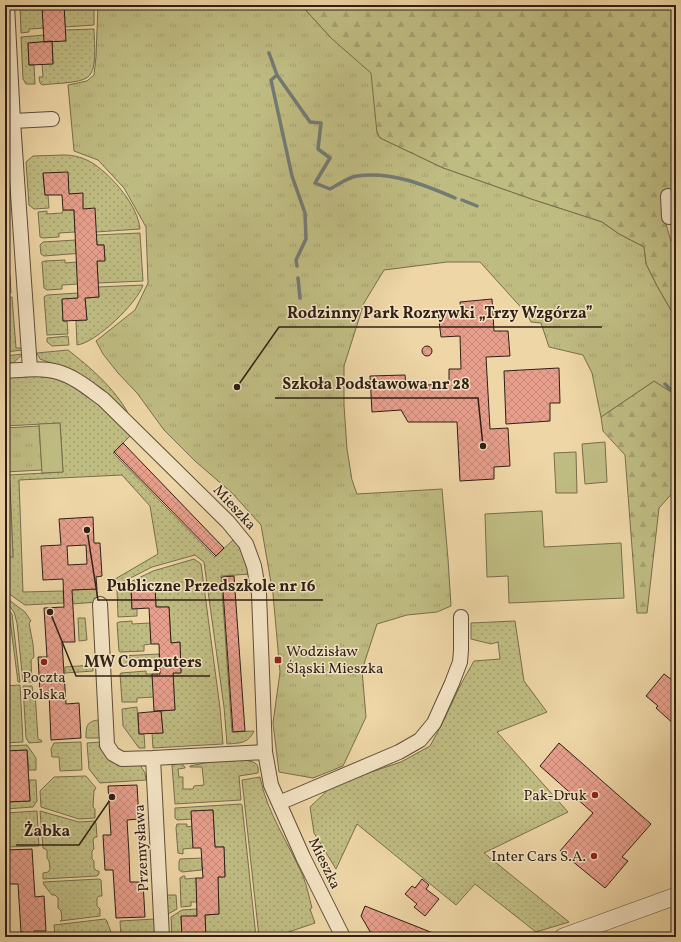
<svg xmlns="http://www.w3.org/2000/svg" width="681" height="942" font-family="Vollkorn,serif">
<style>
.grass{fill:url(#grass-dots);stroke:#776e4c}
.forest{fill:url(#forest-firs);stroke:#776e4c}
.park{fill:url(#park-tufts);stroke:#776e4c}
.garden{fill:#bfbc82;stroke:#776e4c}
.lines{fill:none;stroke-linecap:round;stroke-linejoin:round}
.stream{stroke:#727a74;stroke-width:3.5}
.building{fill:url(#building-cross-hatch);stroke:#2f1f15;fill-rule:evenodd}
.minor-casing{stroke:#5f4d39;stroke-width:16}
.tertiary-casing{stroke:#5f4d39;stroke-width:18}
.minor{stroke:#f4e4c5;stroke-width:14}
.tertiary{stroke:#f4e4c5;stroke-width:17}
.poi-dot{fill:#8f2418;stroke:#f4e4c5;stroke-width:1.5}
.labels{text-anchor:middle;stroke-width:3;stroke-linejoin:round;paint-order:stroke}
.street-label{font-size:15px;fill:#2f1f15;stroke:#f4e4c5}
.poi-label{font-size:15px;fill:#2f1f15;stroke:#f4e4c5;text-anchor:end}
.leader{fill:none;stroke:#2f1f15;stroke-width:1.5}
.callout-dot{fill:#2f1f15;stroke:#f4e4c5;stroke-width:1.5}
.callout-label{font-size:16px;text-anchor:middle;font-weight:bold;fill:#2f1f15;stroke:#f4e4c5;stroke-width:3;stroke-linejoin:round;paint-order:stroke}
</style>
<defs>
<pattern id="grass-dots" width="8" height="8" patternUnits="userSpaceOnUse"><rect width="8" height="8" fill="#bfbc82"/><path d="M2 2h.1M6 6h.1" fill="none" stroke="#a4a16f" stroke-width="1.8" stroke-linecap="round"/></pattern>
<pattern id="forest-firs" width="22" height="20" patternUnits="userSpaceOnUse"><rect width="22" height="20" fill="#bfbc82"/><path d="M5 1l3.5 6h-7zM16 11l3.5 6h-7z" fill="#a4a16f"/></pattern>
<pattern id="park-tufts" width="24" height="20" patternUnits="userSpaceOnUse"><rect width="24" height="20" fill="#bfbc82"/><path d="M3 7l-1-3M5 7V3M7 7l1-3M15 17l-1-3M17 17v-4M19 17l1-3" fill="none" stroke="#a4a16f"/></pattern>
<pattern id="building-cross-hatch" width="8" height="8" patternUnits="userSpaceOnUse"><rect width="8" height="8" fill="#e79f8c"/><path d="M0 0l8 8M0 8l8-8" fill="none" stroke="#c68878"/></pattern>
</defs>
<rect width="100%" height="100%" fill="#eed6a6"/>
<filter id="stains"><feTurbulence type="fractalNoise" baseFrequency=".005" numOctaves="4"/><feColorMatrix values="0 0 0 0 .2 0 0 0 0 .09 0 0 0 0 .02 0 0 0 .5 -.17"/></filter>
<radialGradient id="worn" r=".72"><stop offset=".6" stop-color="#630" stop-opacity="0"/><stop offset="1" stop-color="#630" stop-opacity=".3"/></radialGradient>
<path class="grass" d="M20 5 42 6 44 28 29 29V32L21 33Z
M64 5H94V25L65 27Z
M94 29C94 41 98 69 88 77 79 84 53 83 42 85L40 83 39 77H43L42 64 53 63 52 41 65 30Z
M44 35 45 42 28 43 29 65H34L35 84H26L23 79 21 37Z
M64 155C74 155 85 158 94 164 113 177 138 206 140 229L96 232 83 209 82 194H69L43 173 45 195H48L49 208 34 209 29 205 26 162 33 156Z
M63 210H74L75 232 59 233V237L43 238 40 237 38 212 47 211V214L62 213Z
M140 233 143 281 98 283 97 261 105 260 104 245H97L96 235Z
M76 240 83 253 44 256 41 254 40 245 43 242Z
M65 260V263L77 262 78 284 62 285V289L47 290 44 288 42 262 45 261Z
M5 275H10L11 293 5 294Z
M143 285C138 302 96 343 77 345L76 321 87 320 85 298 99 297 98 287Z
M78 293V298L62 300 63 321H67L68 334 47 335 44 297 47 295Z
M12 297 16 348H23V350L5 352V298Z
M68 336 69 345 52 346 47 342V338Z
M68 350C91 368 112 386 127 411V413L59 366 40 359 37 353Z
M23 354 13 363H5V356Z
M12 377C25 377 39 375 52 378 81 384 110 415 131 435L113 453 215 557 235 538 240 548 250 574 221 576 232 732 254 731C248 744 239 743 227 744L224 707 204 562 195 555 152 567 111 588 110 582 158 554 150 506 122 475 19 480 23 592 63 591 64 603 25 605 5 591V578H8L10 574 9 572 6 573 9 570 8 568 6 569 5 572V557L13 556 9 475 63 472 60 423 5 426V378Z
M194 559 201 564 220 708 223 744 153 748 152 733H163L161 711 175 710 173 673 181 672 180 643H171L169 607H156L155 586 131 587 132 609 137 608V616L118 617 117 590 120 587 153 571Z
M97 589V602L72 604 69 590Z
M5 597 25 612 31 621 29 623 33 644 34 657 31 660 32 682H23L17 623 14 612 5 600Z
M5 605 12 614 20 682H18L9 613 5 609Z
M78 618H85L87 640 79 641Z
M132 621V624L150 623 151 644 144 645V651L120 652 119 651 117 623 119 622Z
M515 621 524 681 547 712 497 732 568 812 484 853 569 922 536 932 475 884 456 905 357 824 336 869 314 833 310 807 329 789 353 778 401 762 430 746 442 724 461 684 474 661 500 659 498 642 491 644 471 639V623Z
M159 654 160 666 120 667V656Z
M93 665V671L65 673V667Z
M146 671V674H152L154 697 137 698V702H122L120 674 121 673Z
M20 685 23 742 5 743V686Z
M23 686H32L33 692H35L38 739 41 740 42 742 29 743 26 738Z
M137 707 139 734H144L145 748H139L123 726 122 709Z
M99 720 100 738H86C86 727 86 721 99 720Z
M81 742 82 770 60 771 59 757H52L51 749 54 743Z
M101 742 140 765 145 773 146 780 100 783 89 769 87 743Z
M27 745 36 758V770H29L27 750 6 751V746Z
M242 760C252 761 260 762 258 773L239 776 241 800 175 804 172 765 181 763 185 767V768L178 769 179 777H183V789H193L194 786 204 785 202 767H190V766L214 761Z
M86 776 96 788 94 791 93 807 95 809V818L79 819 41 807 40 791 54 777Z
M260 777C267 813 288 842 303 876 307 886 309 897 312 908L310 909 315 923 274 937H259L242 780Z
M29 780H36L37 801 33 807 5 809V802L30 801Z
M241 804 242 805 256 937H206L205 915 219 914 218 877 225 876 224 847H215L213 810 192 811V819L177 820 175 818V808Z
M37 811 39 846 5 847V813Z
M40 811 79 822 94 821 96 823 97 837H95L93 840 94 849 92 851V859L94 861V868L97 871H99V874L97 876 43 879V873L48 872 50 869 49 861 47 858V850L43 848Z
M177 824H187V827L192 826 193 848 183 849V854L178 853 176 828Z
M202 858V870L182 872 179 870V862L180 859Z
M183 876H185V879L196 878 197 902H191V906L181 907 180 878Z
M99 879 101 880 102 896H99L97 898V906L100 909V916L60 921 62 919 61 911 58 908V898L55 895H52L44 885 43 882Z
M168 895H176L177 909 168 914H165V897Z
M197 909V916L181 917 182 937H172L171 917 182 910Z
M105 919 107 921C108 927 112 931 112 937H56L55 936 54 925Z
M155 919 156 937H121L120 921Z"/>
<path class="forest" d="M301 5H676V191L664 192 666 224 676 259V319L657 286 646 264 644 247 619 234 602 222 534 200 443 168 380 138 331 38Z
M654 381 676 395V445L671 443 676 469V489L659 508 647 613H637L625 455 603 431 601 417Z"/>
<path class="park" d="M98 5H301L331 38 371 73 377 133 380 138 443 168 534 200 602 222 619 234 644 247 646 264 657 286 676 319V395L654 381 601 417 592 373 583 355 549 347 541 323 531 322 527 314 480 262H447L384 270 364 303 344 366V405L347 449 352 480 357 494 442 489 448 559 451 606 437 612 407 615 377 624 362 670 366 717 343 766 313 778 279 772 273 723 280 672 273 594 261 525 232 493 195 461 164 430 137 393 118 373 103 354 96 341 135 310 148 283 146 227 124 188 98 160 74 151 68 85 87 81 94 75 96 57Z
M39 426 42 470 5 472V428Z"/>
<path class="garden" d="M60 423 63 472 42 473 39 424Z
M605 442 607 482 585 484 582 444Z
M576 452 577 493H556L554 453Z
M5 484H10L13 557H5Z
M542 511 544 547 621 543 624 598 509 603 508 576 487 577 485 514Z"/>
<g class="lines">
<path class="stream" d="M269 53 277 75 310 122 321 123 318 149 330 158 315 183 330 189C338 185 348 177 357 176 391 171 425 185 455 198
M277 75 271 80 292 176 305 213 306 239 296 260 297 266
M462 200 477 206
M298 278 300 298
M665 384 676 395"/>
</g>
<path class="building" d="M64 5 66 41 44 42 42 6Z
M52 41 53 64 29 65 28 43Z
M68 172 69 194 83 193V209L95 208 97 245H104L105 261H97L99 297 85 298 87 320 63 321 62 299 78 298 74 210H63L62 195H45L43 173Z
M492 299 494 331H508L510 356 486 357 490 429 508 428 510 466 494 467V479L460 481 457 422H408L401 410 372 412 370 376 405 375 406 387 449 383V369H461L460 336 441 337 438 313 461 312 460 302Z
M422 351a5 5 0 1 1 10 0a5 5 0 1 1-10 0Z
M559 368 560 403H550V421L506 424 504 371Z
M123 443 224 548 216 556 114 452Z
M93 517 94 543H100L102 576 96 577 97 589 72 590 75 642H62L66 704 79 703 81 738 51 740 49 691 40 692 38 657H47L44 608 64 607 63 579 43 580 41 546 61 545 59 519ZM86 545 87 564 68 565 67 546Z
M234 576 245 731 233 732 222 577Z
M155 585 156 607H169L171 643 180 642 181 673H173L175 710 154 711 152 674H160L159 644H151L149 608 132 609 131 587Z
M664 674 676 683V726L656 708 658 706 646 696Z
M161 711 163 733 139 734 138 713Z
M559 743 651 824 622 857 628 861 605 888 560 851 593 813 540 766Z
M27 750 30 801 5 802V751Z
M137 785 139 819 127 820 129 854 130 882H143L145 917 116 918 113 870H105L103 835H111L108 786Z
M213 810 215 847H224L225 877H218L219 914 205 915 206 937H182L181 916H197L196 878H203L201 848H193L191 811Z
M32 849 35 897 44 896 46 931H34L35 937H24V932H21L18 884H6L5 850Z
M422 879 429 885 426 889 439 899 425 916 414 907 417 904 405 894 412 886 415 888Z
M365 906 443 937H378L372 935 361 916Z"/>
<g class="lines">
<defs>
<path id="minor" d="M7 5 13 121 30 369
M13 121 52 119
M668 196 669 217
M5 371C21 370 42 367 58 372 75 377 89 389 103 399L228 522 246 544 254 566 259 594 265 752 271 785 303 857 343 937
M100 604 107 745 113 754 122 759 153 758
M279 803 399 752 420 740 434 723 452 683 460 662 461 650V617
M162 937 153 758 265 752"/>
<path id="tertiary" d="M563 937 676 896"/>
</defs>
<use href="#minor" class="minor-casing"/>
<use href="#tertiary" class="tertiary-casing"/>
<use href="#minor" class="minor"/>
<use href="#tertiary" class="tertiary"/>
</g>
<g class="poi-dot">
<rect x="274" y="656" width="8" height="8" rx="2"/>
<circle cx="44" cy="662" r="4"/>
<circle cx="595" cy="795" r="4"/>
<circle cx="594" cy="856" r="4"/>
</g>
<g class="labels">
<g class="street-label">
<text transform="translate(235 507) rotate(47)" y="5">Mieszka</text>
<text transform="translate(141 848) rotate(-93)" y="5">Przemysława</text>
<text transform="translate(325 863) rotate(64)" y="5">Mieszka</text>
</g>
<g class="poi-label">
<text x="286" y="656" text-anchor="start">Wodzisław<tspan x="286" dy="17">Śląski Mieszka</tspan></text>
<text x="44" y="682" text-anchor="middle">Poczta<tspan x="44" dy="17">Polska</tspan></text>
<text x="587" y="800">Pak-Druk</text>
<text x="586" y="861">Inter Cars S.A.</text>
</g>
</g>
<path class="leader" d="M237 387L279 327H602M483 446L478 398H275M87 530L98 600H323M50 612L76 676H210M112 797L79 845H16"/>
<g class="callout-dot">
<circle cx="237" cy="387" r="4"/>
<circle cx="483" cy="446" r="4"/>
<circle cx="87" cy="530" r="4"/>
<circle cx="50" cy="612" r="4"/>
<circle cx="112" cy="797" r="4"/>
</g>
<g class="callout-label">
<text x="440" y="318">Rodzinny Park Rozrywki „Trzy Wzgórza”</text>
<text x="376" y="389">Szkoła Podstawowa nr 28</text>
<text x="211" y="591">Publiczne Przedszkole nr 16</text>
<text x="143" y="667">MW Computers</text>
<text x="47" y="836">Żabka</text>
</g>
<rect width="681" height="942" fill="none" stroke="#eed6a6" stroke-width="20"/>
<rect x="6" y="6" width="669" height="930" fill="none" stroke="#2f1f15" stroke-width="2"/>
<rect x="10" y="10" width="661" height="922" fill="none" stroke="#2f1f15"/>
<rect width="100%" height="100%" filter="url(#stains)"/>
<rect width="100%" height="100%" fill="url(#worn)"/>
</svg>
